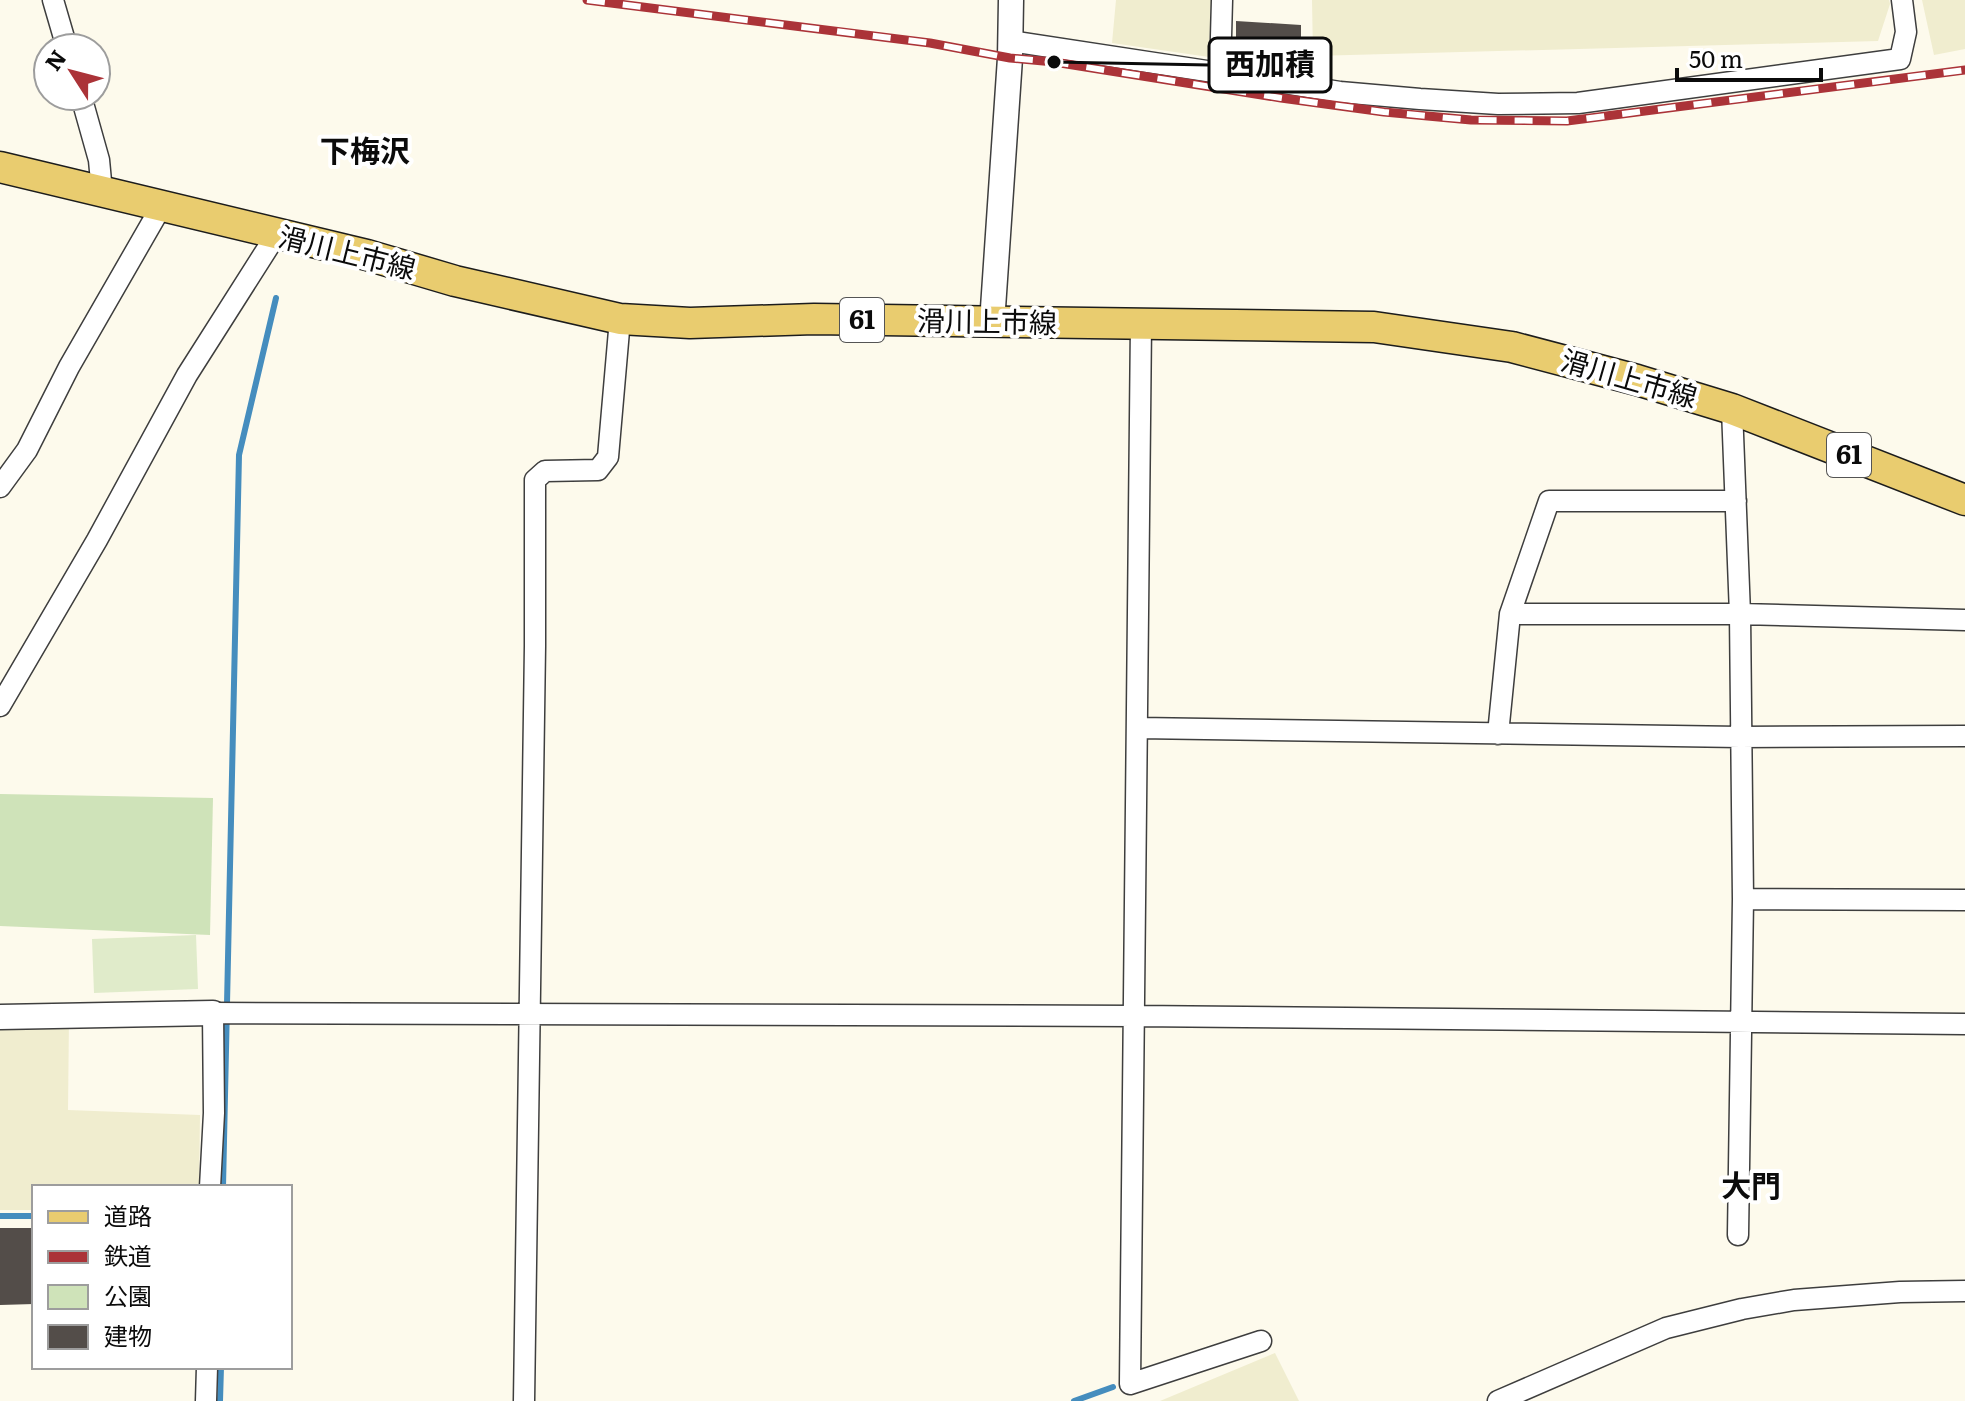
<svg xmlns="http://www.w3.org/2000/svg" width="1965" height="1401" font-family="Literata,'Noto Sans JP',serif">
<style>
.farmland{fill:#f0edcf}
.green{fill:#cfe3b9}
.pitch{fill:#e0ebca}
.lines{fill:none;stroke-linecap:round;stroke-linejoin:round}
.stream{stroke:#458dbe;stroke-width:6}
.building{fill:#534d49}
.minor-casing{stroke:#3e3e3e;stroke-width:23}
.tertiary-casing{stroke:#3e3e3e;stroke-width:27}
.primary-casing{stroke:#1c1c1c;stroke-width:33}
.minor{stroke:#fff;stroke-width:20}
.tertiary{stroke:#fff;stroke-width:24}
.primary{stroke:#e9cc6f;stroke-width:30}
.rail-casing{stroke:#ab3338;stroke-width:9}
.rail{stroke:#fff;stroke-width:6;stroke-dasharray:18;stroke-linecap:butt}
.labels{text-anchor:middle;stroke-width:8;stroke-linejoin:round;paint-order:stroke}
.shield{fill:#fff;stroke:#545454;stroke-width:2}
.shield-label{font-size:26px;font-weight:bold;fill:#0b0b0b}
.street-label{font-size:28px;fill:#0b0b0b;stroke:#fff}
.neighbourhood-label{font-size:30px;font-weight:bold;fill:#0b0b0b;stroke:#fff}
.leader{fill:none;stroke:#0b0b0b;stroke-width:3}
.callout-dot{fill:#0b0b0b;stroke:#fff;stroke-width:3}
.callout{fill:#fff;stroke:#0b0b0b;stroke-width:3}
.callout-label{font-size:30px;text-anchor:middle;font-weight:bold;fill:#0b0b0b}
</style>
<rect width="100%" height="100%" fill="#fdfaec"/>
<path class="farmland" d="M1116 0H1211L1209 57 1112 43Z
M1312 0H1889L1890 4 1878 41 1313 56Z
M1922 0H1965V49L1934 55Z
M69 1018 68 1110 200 1115 199 1187H34V1210H0V1019Z
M1275 1353 1299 1401H1160Z"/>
<path class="green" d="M0 794 213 798 210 935 0 926Z"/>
<path class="pitch" d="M196 935 198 989 94 993 92 939Z"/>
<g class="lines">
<path class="stream" d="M223 1187 239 455 276 298
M0 1216H34
M220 1401 221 1367
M1074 1401 1113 1387"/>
</g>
<path class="building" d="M1236 21 1301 25V38H1294L1292 65 1261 63 1262 37H1236Z
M0 1228H34V1304L0 1305Z"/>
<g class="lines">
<defs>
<path id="minor" d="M53 0 67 48
M1011 41 1220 73 1222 0
M1220 73 1340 92 1420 99 1498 104 1578 103 1900 59 1906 32 1902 0
M81 96 99 160 102 192
M1141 323 1130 1384 1261 1341
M1732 409 1740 614 1743 899 1738 1235
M0 487 27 450 69 367 161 207
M1510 614H1740L1965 620
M0 706 97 540 187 375 276 235
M1139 728 1740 737 1965 736
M1498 734 1510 614 1549 501H1736
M1743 899 1965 900
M210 1187 214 1113 213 1013 1135 1016 1965 1024
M206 1401 207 1367
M524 1401 535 646V480L545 471 598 470 608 457 620 319
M1498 1401 1666 1328 1742 1309 1794 1300 1900 1292 1965 1291"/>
<path id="tertiary" d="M992 323 1010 58 1011 0
M0 1017 213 1013"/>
<path id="primary" d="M0 167 367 255 455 281 620 319 690 323 814 319 1374 327 1512 347 1637 380 1732 409 1965 500"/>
</defs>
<use href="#minor" class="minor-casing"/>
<use href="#tertiary" class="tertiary-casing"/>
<use href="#primary" class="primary-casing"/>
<use href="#minor" class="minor"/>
<use href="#tertiary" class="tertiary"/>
<use href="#primary" class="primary"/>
<defs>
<path id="rail" d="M587 0 930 43 1010 58 1054 62 1281 98 1384 112 1471 120 1567 121 1965 70"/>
</defs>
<use href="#rail" class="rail-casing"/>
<use href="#rail" class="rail"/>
</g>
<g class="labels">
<g class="shield">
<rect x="840" y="298" width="44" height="44" rx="6"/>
<rect x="1827" y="433" width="44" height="44" rx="6"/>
</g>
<g class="shield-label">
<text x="862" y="329">61</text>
<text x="1849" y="464">61</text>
</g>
<g class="street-label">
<text transform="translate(347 253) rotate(14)" y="10">滑川上市線</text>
<text transform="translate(987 322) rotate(1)" y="10">滑川上市線</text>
<text transform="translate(1629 379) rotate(16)" y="10">滑川上市線</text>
</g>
<g class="neighbourhood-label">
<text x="365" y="162">下梅沢</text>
<text x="1751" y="1197">大門</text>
</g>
</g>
<path class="leader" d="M1054 62L1209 65"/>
<circle class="callout-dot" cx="1054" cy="62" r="8"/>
<rect class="callout" x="1209" y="38" width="122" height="54" rx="8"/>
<g class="callout-label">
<text x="1270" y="75">西加積</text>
</g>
<rect x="32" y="1185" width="260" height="184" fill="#ffffff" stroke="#9d9d9d" stroke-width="2"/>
<rect x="48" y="1211" width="40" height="12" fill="#e9cc6f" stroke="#9d9d9d" stroke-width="2"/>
<text x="104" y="1225" font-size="24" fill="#0b0b0b">道路</text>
<rect x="48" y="1251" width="40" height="12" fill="#ab3338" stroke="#9d9d9d" stroke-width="2"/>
<text x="104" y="1265" font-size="24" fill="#0b0b0b">鉄道</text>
<rect x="48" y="1285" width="40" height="24" fill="#cfe3b9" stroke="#9d9d9d" stroke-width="2"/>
<text x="104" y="1305" font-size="24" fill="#0b0b0b">公園</text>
<rect x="48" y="1325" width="40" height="24" fill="#534d49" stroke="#9d9d9d" stroke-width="2"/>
<text x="104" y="1345" font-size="24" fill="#0b0b0b">建物</text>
<g transform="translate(72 72) rotate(306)"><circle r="38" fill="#ffffff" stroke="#9d9d9d" stroke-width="2"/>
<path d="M0-6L14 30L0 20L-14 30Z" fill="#ab3338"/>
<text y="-12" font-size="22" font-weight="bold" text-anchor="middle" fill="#0b0b0b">N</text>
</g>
<path d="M1677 68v12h144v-12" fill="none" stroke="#0b0b0b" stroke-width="4"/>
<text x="1689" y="68" font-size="24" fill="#0b0b0b" stroke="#ffffff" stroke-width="6" paint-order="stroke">50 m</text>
</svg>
